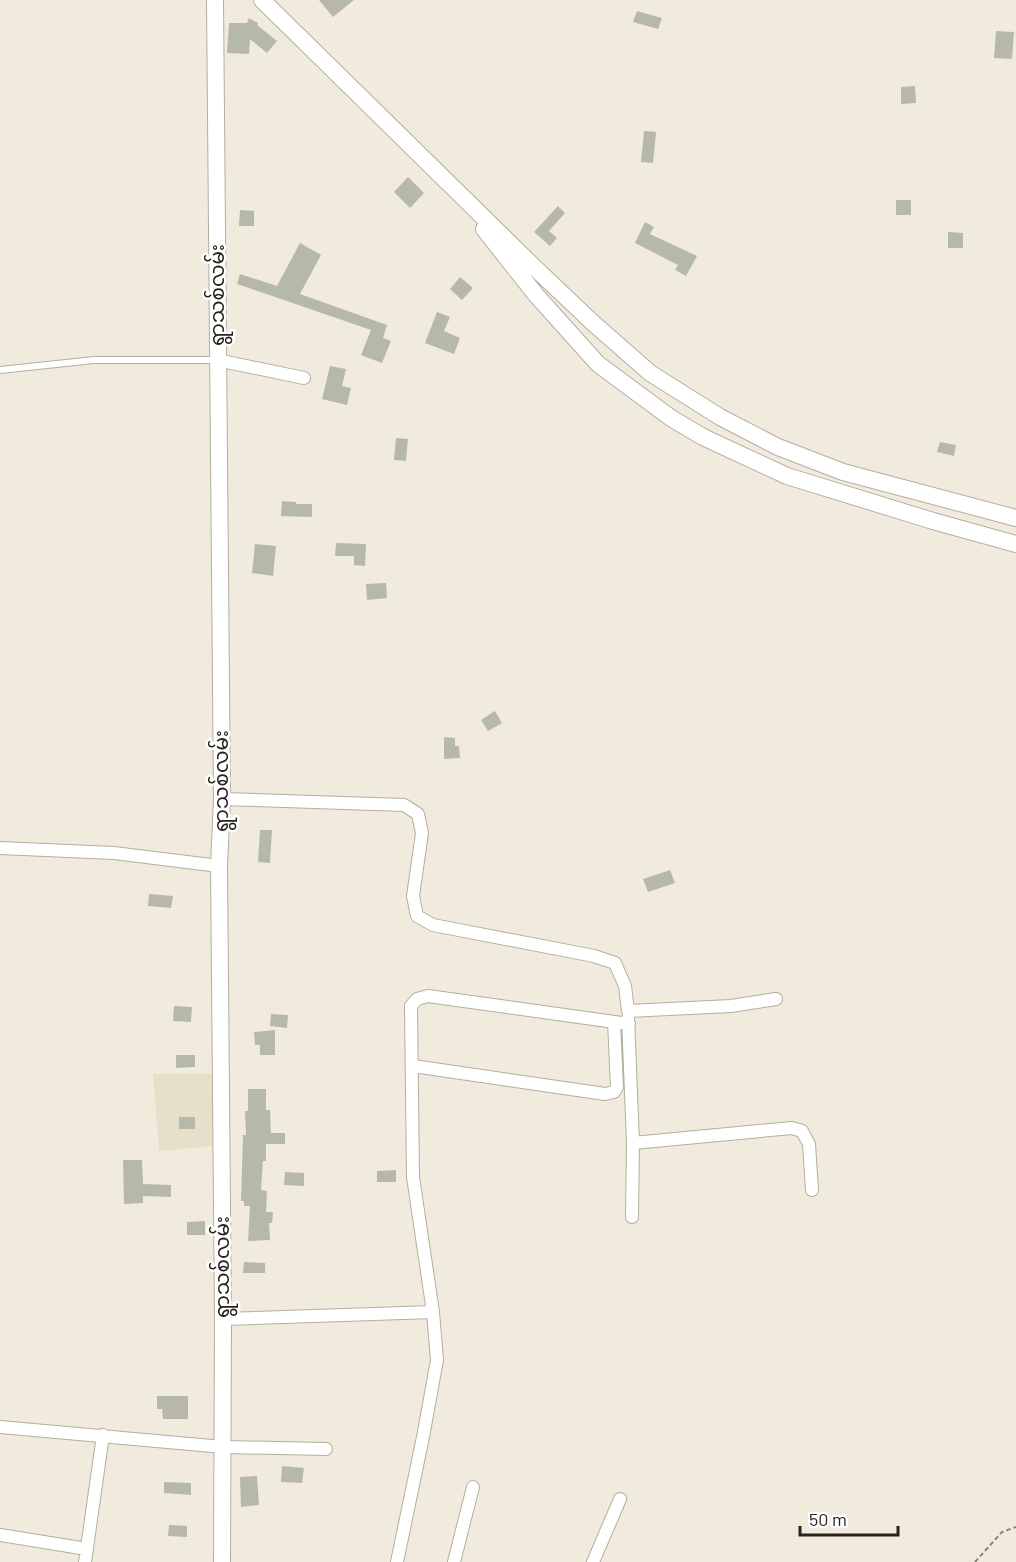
<svg xmlns="http://www.w3.org/2000/svg" width="1016" height="1562" font-family="Barlow,'Noto Sans Myanmar',sans-serif">
<style>
.built{fill:#e8dfca}
.building{fill:#b6b9aa}
.lines{fill:none;stroke-linecap:round;stroke-linejoin:round}
.lane-casing{stroke:#b4aea0;stroke-width:8}
.street-casing{stroke:#b4aea0;stroke-width:14}
.secondary-casing{stroke:#b4aea0;stroke-width:18}
.path{stroke:#868278;stroke-width:2;stroke-dasharray:4.5 3;stroke-linecap:butt}
.lane{stroke:#fff;stroke-width:6}
.street{stroke:#fff;stroke-width:12}
.secondary{stroke:#fff;stroke-width:16}
.labels{text-anchor:middle;stroke-width:5;stroke-linejoin:round;paint-order:stroke}
.street-label{font-size:20px;fill:#26231e;stroke:#fff}
</style>
<rect width="100%" height="100%" fill="#f1ebdd"/>
<path class="built" d="M153 1074H216L217 1146 159 1151Z"/>
<path class="building" d="M319 0H354L333 17Z
M637 11 662 18 658 29 633 22Z
M249 18 258 23 257 25 277 41 267 53 250 39 249 54 227 53 229 23H247Z
M996 31 1014 32 1012 59 994 58Z
M915 86 916 103 901 104V87Z
M644 131 656 132 653 163 641 162Z
M408 177 424 193 410 208 394 192Z
M896 200H911V215H896Z
M558 206 565 213 549 231 557 238 550 246 534 232Z
M240 210 254 211V226H239Z
M645 222 654 227 650 234 697 256 686 276 675 270 678 265 635 243Z
M948 232 963 233V248H948Z
M300 243 321 255 300 294 387 325 383 338 391 341 382 363 361 355 371 330 237 284 240 274 277 286Z
M460 277 473 288 462 300 450 289Z
M437 312 450 317 444 331 460 338 454 354 425 343Z
M330 366 346 369 342 386 351 388 347 405 322 399Z
M396 438 408 439 406 461 394 460Z
M940 442 956 445 954 456 937 452Z
M282 501 296 502V504H312V517L281 516Z
M336 543 366 544 365 566 354 565V556H335Z
M255 544 276 546 273 576 252 573Z
M386 583 387 598 367 600 366 584Z
M495 711 502 723 488 731 481 720Z
M444 737 455 738V746H459L460 758 444 759Z
M260 830H272L270 863 258 862Z
M670 870 675 883 648 892 643 879Z
M149 894 173 896 171 908 148 906Z
M174 1006 192 1007 191 1022 173 1021Z
M271 1014 288 1015 287 1028 270 1026Z
M275 1030V1055H260V1045H255L254 1032Z
M176 1055H195V1067L176 1068Z
M248 1089H266V1110H270L271 1133H285V1144H266V1161H263L261 1190 267 1191 266 1212H273L272 1223H269L270 1240 248 1241 250 1206H244V1201H241L243 1135H246L245 1111H248Z
M179 1117H195V1129H179Z
M123 1160H142L143 1184 171 1185V1197L143 1196V1203L124 1204Z
M396 1170V1182H377V1171Z
M285 1172 304 1173V1186L284 1185Z
M205 1221V1235H187V1222Z
M244 1262 265 1263V1273H243Z
M157 1396H188V1419H163L162 1409H157Z
M282 1466 304 1468 302 1483 281 1482Z
M257 1476 259 1505 241 1507 240 1477Z
M164 1482 191 1483V1495L164 1493Z
M169 1525 187 1526V1537L168 1536Z"/>
<g class="lines">
<defs>
<path id="lane" d="M0 370 94 360H217"/>
<path id="street" d="M217 360 304 378
M222 799 404 805 418 814 422 833 413 896 417 916 433 925 594 956 615 963 625 986 628 1011 731 1006 776 999
M0 848 114 853 219 866
M628 1018 633 1143 632 1217
M413 1066 605 1094 614 1092 617 1087 614 1022
M633 1143 792 1128 802 1131 809 1144 812 1190
M223 1319 433 1312
M0 1427 223 1447 326 1449
M0 1535 87 1549
M85 1562 103 1435
M397 1562 423 1437 437 1360 433 1312 413 1177 411 1006 417 999 428 996 629 1024
M454 1562 473 1487
M593 1562 620 1499"/>
<path id="secondary" d="M215 0 222 799 219 866 223 1319 222 1562
M262 0 534 267 592 322 650 373 720 417 778 447 843 472 1016 518
M484 229 536 295 598 364 671 418 703 437 787 476 933 521 1016 544"/>
</defs>
<use href="#lane" class="lane-casing"/>
<use href="#street" class="street-casing"/>
<use href="#secondary" class="secondary-casing"/>
<path class="path" d="M975 1562 1002 1532 1016 1527"/>
<use href="#lane" class="lane"/>
<use href="#street" class="street"/>
<use href="#secondary" class="secondary"/>
</g>
<g class="labels">
<g class="street-label">
<text transform="translate(217 295) rotate(-90)" y="7">ရွာသစ်လမ်း</text>
<text transform="translate(221 781) rotate(-90)" y="7">ရွာသစ်လမ်း</text>
<text transform="translate(222 1267) rotate(-90)" y="7">ရွာသစ်လမ်း</text>
</g>
</g>
<path d="M800 1526v9h98v-9" fill="none" stroke="#26231e" stroke-width="3"/>
<text x="809" y="1526" font-size="18" fill="#26231e" stroke="#ffffff" stroke-width="4.5" paint-order="stroke">50 m</text>
</svg>
